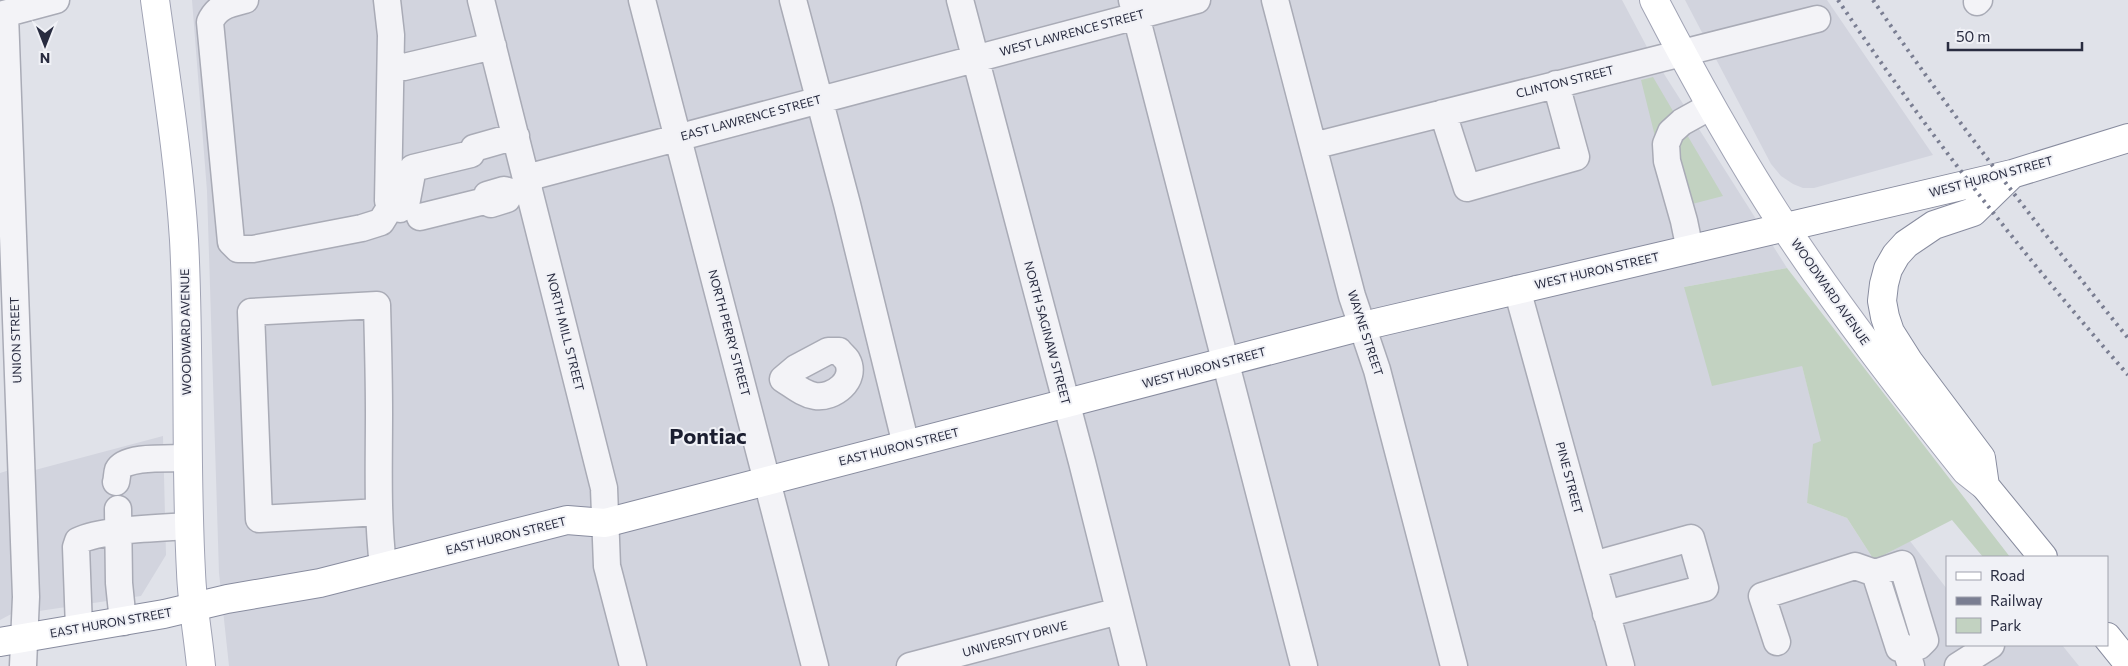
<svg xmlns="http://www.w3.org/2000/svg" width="2128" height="666" font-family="Commissioner,sans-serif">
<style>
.built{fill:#d2d4de}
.green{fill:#c2d2c1}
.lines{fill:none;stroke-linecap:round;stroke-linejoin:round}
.minor-casing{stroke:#a9abb6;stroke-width:29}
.major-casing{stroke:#a0a3b4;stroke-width:30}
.highway-casing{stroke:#888c9f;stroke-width:30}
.minor{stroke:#f3f3f7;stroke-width:26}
.major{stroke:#fff;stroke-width:28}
.highway{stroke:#fff;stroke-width:28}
.rail{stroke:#7a7e92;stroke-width:4;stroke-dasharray:2.5 5;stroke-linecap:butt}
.labels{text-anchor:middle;stroke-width:4;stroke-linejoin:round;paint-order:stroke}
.street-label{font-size:12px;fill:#292c40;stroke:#f0f1f6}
.town-label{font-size:22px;font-weight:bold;fill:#1b1e30;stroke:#f0f1f6}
</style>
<rect width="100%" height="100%" fill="#e0e2e9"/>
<path class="built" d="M192 0H1622L1647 47 1787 268 1684 287 1802 366 1822 441 1807 503 1847 518 1874 560 1910 541 1947 589V645H2062L2079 666H229L219 573 207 191Z
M1685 0H1827L1933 155 1814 188H1803L1793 184 1781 176 1771 164Z
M163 436 166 555 141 596 39 611 35 470Z
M13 469 15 612 0 620V473Z"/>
<path class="green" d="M1653 77 1723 196 1673 209 1641 80Z
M1787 268 2010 557H1983L1952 520 1874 560 1847 518 1807 503 1813 444 1821 441 1802 366 1712 386 1684 287Z"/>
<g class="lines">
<defs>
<path id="minor" d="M245 0C229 4 217 6 210 22L231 242 238 249H253L362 228 381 222 391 206
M387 0 391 35 388 201 391 206 400 209 406 205 413 168 471 154 474 148 516 136
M481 0 604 488 607 566 633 666
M642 0 815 666
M793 0 847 204 906 445
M960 0 1082 462 1133 666
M1132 0 1304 666
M1275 0 1352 296 1377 370 1454 666
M1977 2 1979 0
M5 14 26 597 23 666
M0 15 56 0
M391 68 404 67 493 46
M1443 113 1467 188 1576 157 1556 84
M1313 146 1817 19
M526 178 1197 0
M511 192 507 199 491 204 485 201 487 195 504 190 511 192 529 187
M420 217 485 201
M1690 250 1684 221 1667 161 1666 144 1671 132 1682 122 1711 106
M1517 289 1621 666
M828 351H839C841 354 845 357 847 360 858 380 833 399 815 396 803 394 793 385 783 379L796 368Z
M116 482C117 479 117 473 118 470 125 455 172 459 187 458
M118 509 119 583 123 622
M379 512 259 519 251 312 377 305C378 341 379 377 379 413 379 464 377 515 383 566
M1593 565 1691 538 1705 588 1606 614
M1875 573 1902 564 1925 640 1919 646 1906 650
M79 628 76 547 78 541C102 529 161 528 189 526
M1777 642 1762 596 1855 566 1875 573 1899 648 1906 650 1911 666
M910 666 1119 611
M1958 666 1991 645"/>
<path id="major" d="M155 0C166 80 179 160 184 240 190 351 185 461 191 572 192 603 198 635 201 666
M1654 0C1694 77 1736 153 1784 226 1840 311 1903 392 1966 471L1985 486"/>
<path id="highway" d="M2011 175 1973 212 1934 225 1906 244 1896 255 1888 269 1884 284 1882 301 1885 317 1890 332 1909 362 1981 458 1985 486 2043 557
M2107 637 2128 663
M0 642 164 614 227 599 320 583 567 520 605 523 1363 326 2012 174 2128 138"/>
</defs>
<use href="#minor" class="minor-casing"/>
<use href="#major" class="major-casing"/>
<use href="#highway" class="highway-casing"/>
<use href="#minor" class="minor"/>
<use href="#major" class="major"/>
<use href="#highway" class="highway"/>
<path class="rail" d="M1838 0C1926 131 2024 256 2128 375
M1873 0C1953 117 2039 228 2128 338"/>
</g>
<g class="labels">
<g class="street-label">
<text transform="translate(1072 33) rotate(-15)" y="4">WEST LAWRENCE STREET</text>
<text transform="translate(1565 82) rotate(-14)" y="4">CLINTON STREET</text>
<text transform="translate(751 118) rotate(-15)" y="4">EAST LAWRENCE STREET</text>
<text transform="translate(1991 177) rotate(-15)" y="4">WEST HURON STREET</text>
<text transform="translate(1597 271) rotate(-13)" y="4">WEST HURON STREET</text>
<text transform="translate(1830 292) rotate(55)" y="4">WOODWARD AVENUE</text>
<text transform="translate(186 332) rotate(-91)" y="4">WOODWARD AVENUE</text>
<text transform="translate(565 332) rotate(76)" y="4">NORTH MILL STREET</text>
<text transform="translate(729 333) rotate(75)" y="4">NORTH PERRY STREET</text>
<text transform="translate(1047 333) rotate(75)" y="4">NORTH SAGINAW STREET</text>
<text transform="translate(1365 333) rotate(72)" y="4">WAYNE STREET</text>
<text transform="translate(16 340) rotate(-92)" y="4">UNION STREET</text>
<text transform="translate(1204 368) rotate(-15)" y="4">WEST HURON STREET</text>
<text transform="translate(899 447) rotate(-14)" y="4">EAST HURON STREET</text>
<text transform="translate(1569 478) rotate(75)" y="4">PINE STREET</text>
<text transform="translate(506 536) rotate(-14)" y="4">EAST HURON STREET</text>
<text transform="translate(111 623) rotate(-10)" y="4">EAST HURON STREET</text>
<text transform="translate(1015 639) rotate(-15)" y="4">UNIVERSITY DRIVE</text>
</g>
<g class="town-label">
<text x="708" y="444">Pontiac</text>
</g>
</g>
<rect x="1946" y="556" width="162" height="90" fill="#f0f1f6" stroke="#a0a2ad"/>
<rect x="1956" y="572" width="25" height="8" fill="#ffffff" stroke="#a0a2ad"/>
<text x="1990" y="581" font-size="15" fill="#292c40">Road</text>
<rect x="1956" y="597" width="25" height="8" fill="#7a7e92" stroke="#a0a2ad"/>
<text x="1990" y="606" font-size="15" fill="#292c40">Railway</text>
<rect x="1956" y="618" width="25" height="15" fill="#c2d2c1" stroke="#a0a2ad"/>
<text x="1990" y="631" font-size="15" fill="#292c40">Park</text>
<g transform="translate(45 45) rotate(180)" stroke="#f0f1f6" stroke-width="4" paint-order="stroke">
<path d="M0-4L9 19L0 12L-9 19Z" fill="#292c40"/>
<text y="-8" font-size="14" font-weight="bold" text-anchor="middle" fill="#292c40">N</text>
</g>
<path d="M1948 42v8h134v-8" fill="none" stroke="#292c40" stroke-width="2.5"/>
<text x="1956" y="42" font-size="15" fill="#292c40" stroke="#f0f1f6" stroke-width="4" paint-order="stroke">50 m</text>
</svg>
